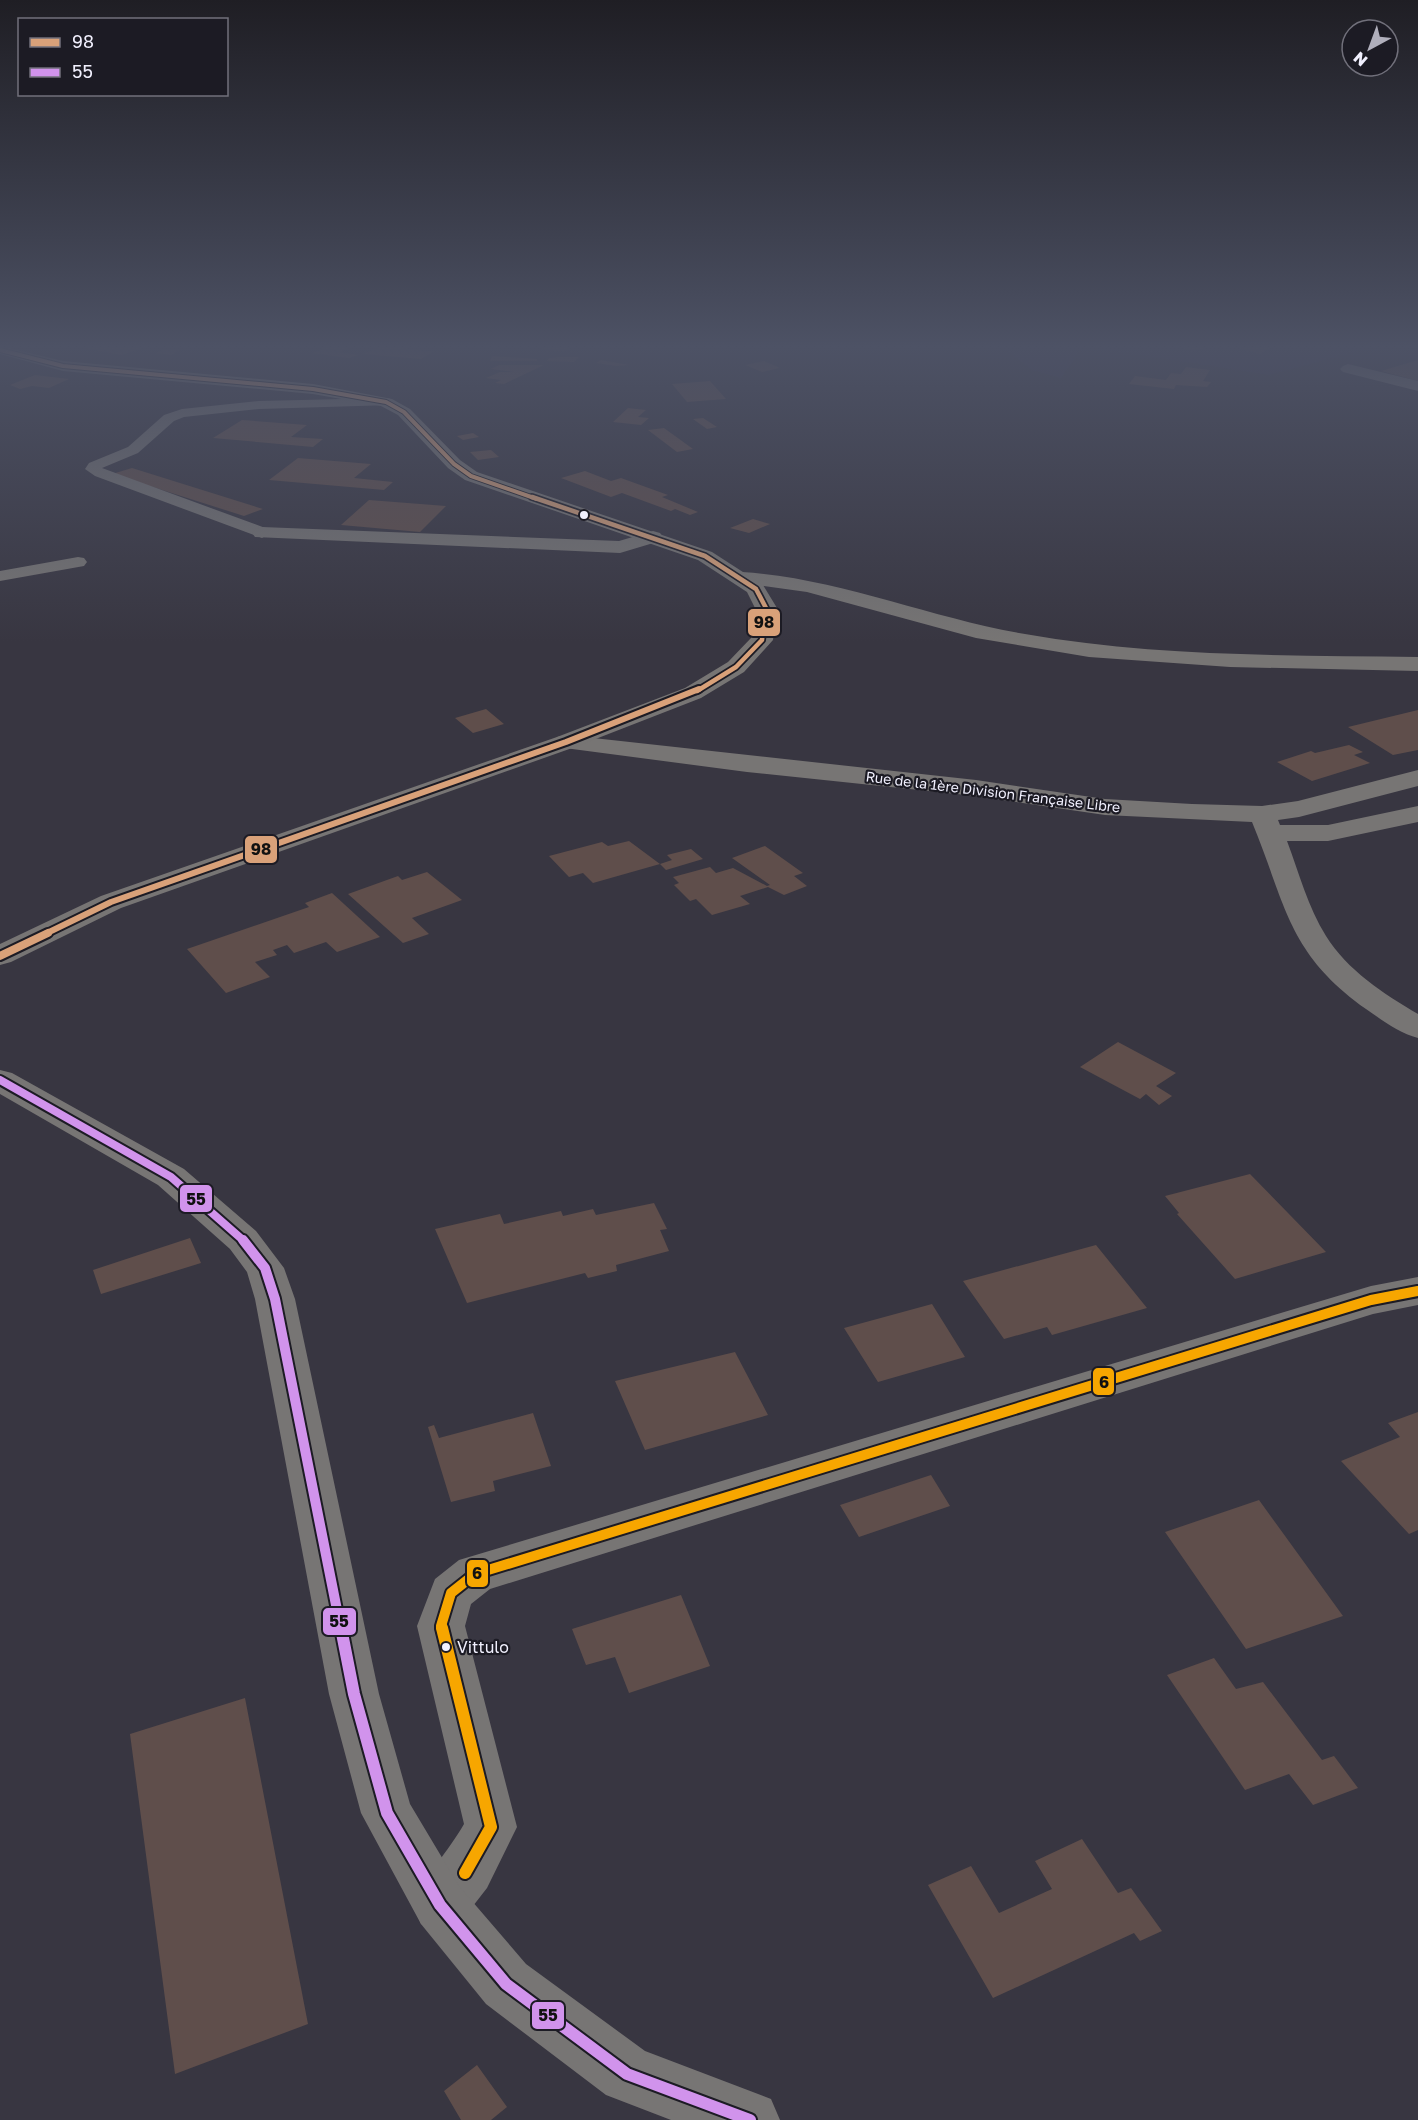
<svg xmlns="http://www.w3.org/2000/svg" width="1418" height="2120" font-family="'Golos Text',sans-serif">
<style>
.built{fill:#3a364f}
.building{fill:#5f4e4b}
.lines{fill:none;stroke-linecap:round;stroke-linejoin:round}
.service{fill:#777574;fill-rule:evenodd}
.minor{fill:#777574;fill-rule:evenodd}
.tertiary{fill:#777574;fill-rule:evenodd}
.bus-1-far3-casing{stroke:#1c1b24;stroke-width:6}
.bus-1-far2-casing{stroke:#1c1b24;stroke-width:8}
.bus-1-far1-casing{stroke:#1c1b24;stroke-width:10}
.bus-1-casing{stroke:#1c1b24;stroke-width:12}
.bus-2-far2-casing{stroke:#1c1b24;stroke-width:12}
.bus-2-far1-casing{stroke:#1c1b24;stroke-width:14}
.bus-2-casing{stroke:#1c1b24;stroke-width:16}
.bus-3-far1-casing{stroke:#1c1b24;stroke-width:14}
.bus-3-casing{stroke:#1c1b24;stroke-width:16}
.bus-1-far3{stroke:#d9a179;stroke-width:4}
.bus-1-far2{stroke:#d9a179;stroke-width:4.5}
.bus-1-far1{stroke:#d9a179;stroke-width:6}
.bus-1{stroke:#d9a179;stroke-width:8}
.bus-2-far2{stroke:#d193ec;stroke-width:8}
.bus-2-far1{stroke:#d193ec;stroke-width:10}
.bus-2{stroke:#d193ec;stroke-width:12}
.bus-3-far1{stroke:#f7a600;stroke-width:10}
.bus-3{stroke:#f7a600;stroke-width:12}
.bus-dot{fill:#f1f0fe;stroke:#1c1b24;stroke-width:2}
.labels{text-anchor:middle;stroke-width:4.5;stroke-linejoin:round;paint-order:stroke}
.far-street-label{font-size:14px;fill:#f1f0fe;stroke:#1c1b24}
.near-bus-label{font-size:16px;fill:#f1f0fe;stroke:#1c1b24;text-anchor:start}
.line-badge{stroke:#1c1b24;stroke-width:2}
.pale-badge-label{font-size:16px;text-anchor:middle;font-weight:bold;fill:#111}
</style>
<rect width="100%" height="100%" fill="#383641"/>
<path class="built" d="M1001 346H1376L1269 375 1083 346 1061 378 1032 370Z"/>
<path class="building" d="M74 346H137L146 347 121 355Z
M315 346H355L339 352 358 355 349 358 311 353 325 349Z
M383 346 426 351H434L421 359 363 354Z
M543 346H571L566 351 540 350Z
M1177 346H1212L1194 351Z
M1232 346H1272L1260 354Z
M165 349 180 350 171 355 156 353Z
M492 356 537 359V361H490Z
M560 357H579L574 362 547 361 549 358Z
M601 360 629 365 616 366 596 363Z
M1418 360V381L1381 371Z
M764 361 780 368 762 372 745 365Z
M499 365H544L504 384 495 383 501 380 486 378 500 372H514L491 369Z
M1186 367 1210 370 1203 381 1211 382 1207 387 1176 385 1174 389 1129 384 1135 376 1166 380 1171 373 1181 374Z
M35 375 69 379 49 388 32 386 20 389 10 385Z
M710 381 726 399 687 402 672 384Z
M628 408 646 410 638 417 649 418 641 425 613 422Z
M703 418 717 427 707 429 693 419Z
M242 420 307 425 291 437 323 439 313 447 213 438Z
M664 428 693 449 677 452 648 430Z
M473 433 479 437 463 440 457 436Z
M491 450 499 457 478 460 470 452Z
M298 458 371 464 354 478 393 482 384 490 269 480Z
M132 468 263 509 244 516 112 474Z
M585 471 611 481 621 478 668 495 662 497 698 512 690 515 675 509 671 511 622 493 611 497 561 478Z
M369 500 446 506 420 532 341 525Z
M753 519 770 524 749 533 730 528Z
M486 709 504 724 473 733 455 718Z
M1418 710V750L1393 755 1348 727Z
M1349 745 1363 752 1354 755 1370 763 1312 781 1277 762 1311 751 1315 753Z
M629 841 660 864 672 860 667 855 691 849 703 859 666 870 660 864 593 883 583 873 569 877 549 856 602 842 608 846Z
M765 846 803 873 794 876 807 886 784 895 768 887 740 896 750 904 712 915 696 899 690 901 674 885 679 883 673 877 710 867 716 873 733 868 767 886 770 885 732 858Z
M427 872 462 900 412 918 429 934 403 943 348 894 398 876 402 880Z
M332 893 380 937 337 952 326 942 294 953 287 945 273 950 277 955 255 962 270 977 226 993 187 949 309 907 305 903Z
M1118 1042 1176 1073 1156 1086 1172 1096 1159 1105 1146 1094 1140 1099 1080 1067Z
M1250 1174 1326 1252 1235 1279 1177 1214 1179 1213 1165 1196Z
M654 1203 667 1229 660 1230 669 1251 616 1265 617 1271 588 1278 585 1273 467 1303 435 1229 500 1214 504 1224 561 1211 563 1216 593 1209 596 1215Z
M190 1238 201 1263 101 1294 93 1270Z
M1096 1245 1147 1308 1052 1335 1047 1327 1004 1339 963 1281Z
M932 1304 965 1357 878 1382 844 1328Z
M735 1352 768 1415 645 1450 615 1381Z
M1418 1412V1530L1409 1534 1341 1461 1400 1437 1388 1423Z
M533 1413 551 1466 493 1481 495 1491 451 1502 428 1427 434 1425 439 1438Z
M931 1475 950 1506 859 1537 840 1505Z
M1259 1500 1343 1616 1246 1649 1165 1532Z
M681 1595 710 1666 629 1693 615 1657 586 1665 572 1629Z
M1214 1658 1236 1689 1263 1682 1322 1760 1334 1756 1358 1788 1313 1805 1289 1774 1245 1790 1167 1675Z
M245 1698 308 2024 175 2074 130 1734Z
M1082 1839 1118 1893 1131 1888 1162 1931 1140 1941 1134 1933 993 1998 928 1885 971 1866 999 1913 1052 1889 1035 1861Z
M477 2065 507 2107 491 2120H461L444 2091Z"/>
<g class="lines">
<path class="service" d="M386 398 391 399 393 402 391 405 259 409 184 417 174 421 138 453 102 468 268 529 270 533 262 538 95 476 85 469 89 463 128 447 164 415 182 409 259 401Z
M78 557 84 558 87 562 84 566 0 581V571Z"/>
<path class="minor" d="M1348 364 1418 381V391L1343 372 1340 369 1343 366Z
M262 527 619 541 653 531 660 533 663 537 660 541 620 553 255 537 252 533 255 529Z
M742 572C839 578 930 618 1025 634 1154 657 1287 655 1418 657V671L1230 667 1089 657 976 638 807 592 735 582 732 578 735 574Z
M566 735 976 780 1105 799 1192 804 1262 806 1298 801 1418 770V786L1299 817 1278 820 1280 825H1328L1418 806V822L1328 841H1287C1299 873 1308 907 1326 936 1347 970 1384 994 1418 1014V1038C1399 1033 1382 1020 1366 1009 1287 953 1286 904 1252 822L1105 815 976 796 747 772 557 747 554 742 557 737Z
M1418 1277V1305L1373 1314 490 1589 471 1604 465 1626 517 1827 487 1888 459 1924 440 1932 421 1924 413 1905C425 1875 448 1852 464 1824L417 1626 435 1579 459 1560 1371 1286Z"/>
<path class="tertiary" d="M0 346 63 361 313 384 392 399 410 409 460 460 477 472 712 552 763 585 777 608 773 640 744 672 701 698 575 747 121 908 11 962 0 965V944L101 896 557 737 685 688 728 662 751 638 755 608 747 592 698 560 465 480 448 468 398 415 381 406 313 394 63 371 0 354Z
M0 1070 12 1073 184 1169 256 1231 284 1268 295 1299 379 1694 410 1804 459 1886 526 1964 645 2051 771 2099 780 2120H671L606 2095 486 2004 421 1924 361 1813 329 1694 255 1299 247 1272 230 1249 158 1185 0 1094Z"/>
<defs>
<path id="bus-1-far3" d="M0 350 63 366 313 389 386 402 404 412 454 464 471 476 537 499"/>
<path id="bus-1-far2" d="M532 497 705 556 756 589 766 608 762 640 736 667 697 691"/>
<path id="bus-1-far1" d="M45 934 111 902 566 742 699 689"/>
<path id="bus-1" d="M0 956 48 933"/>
<path id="bus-2-far2" d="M0 1080 171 1177 244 1241"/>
<path id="bus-2-far1" d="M243 1240 265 1268 275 1299 341 1630"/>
<path id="bus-2" d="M341 1628 354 1694 387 1813 440 1905 506 1984 627 2074 750 2120"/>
<path id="bus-3-far1" d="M442 1630 441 1626 451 1593 475 1574 1371 1300 1418 1291"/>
<path id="bus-3" d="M442 1628 491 1827 465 1873"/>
</defs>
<use href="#bus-1-far3" class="bus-1-far3-casing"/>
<use href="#bus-1-far2" class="bus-1-far2-casing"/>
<use href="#bus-1-far1" class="bus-1-far1-casing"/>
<use href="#bus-1" class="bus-1-casing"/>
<use href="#bus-2-far2" class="bus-2-far2-casing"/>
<use href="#bus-2-far1" class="bus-2-far1-casing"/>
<use href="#bus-2" class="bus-2-casing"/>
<use href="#bus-3-far1" class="bus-3-far1-casing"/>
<use href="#bus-3" class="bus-3-casing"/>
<use href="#bus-1-far3" class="bus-1-far3"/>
<use href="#bus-1-far2" class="bus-1-far2"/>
<use href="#bus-1-far1" class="bus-1-far1"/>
<use href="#bus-1" class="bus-1"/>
<use href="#bus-2-far2" class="bus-2-far2"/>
<use href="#bus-2-far1" class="bus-2-far1"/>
<use href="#bus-2" class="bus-2"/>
<use href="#bus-3-far1" class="bus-3-far1"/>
<use href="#bus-3" class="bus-3"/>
</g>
<linearGradient id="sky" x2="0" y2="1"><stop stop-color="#1f1e24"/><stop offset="0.54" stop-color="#4d5265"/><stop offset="1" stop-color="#4d5265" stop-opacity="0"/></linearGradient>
<rect width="1418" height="642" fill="url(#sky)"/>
<g class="bus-dot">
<circle cx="584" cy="515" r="5"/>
<circle cx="446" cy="1647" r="5"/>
</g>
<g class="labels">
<g class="far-street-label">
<text transform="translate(993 792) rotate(7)" y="5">Rue de la 1ère Division Française Libre</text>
</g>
<g class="near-bus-label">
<text x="457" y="1653">Vittulo</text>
</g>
</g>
<g class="line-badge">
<rect x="747" y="608" width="34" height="29" rx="6" fill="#d9a179"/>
<rect x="244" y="835" width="34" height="29" rx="6" fill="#d9a179"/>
<rect x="179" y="1184" width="34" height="29" rx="6" fill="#d193ec"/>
<rect x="1092" y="1367" width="23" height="29" rx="6" fill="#f7a600"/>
<rect x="466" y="1559" width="23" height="29" rx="6" fill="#f7a600"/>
<rect x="322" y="1607" width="35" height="29" rx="6" fill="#d193ec"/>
<rect x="531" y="2001" width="34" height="29" rx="6" fill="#d193ec"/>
</g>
<g class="pale-badge-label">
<text x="764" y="628">98</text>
<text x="261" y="855">98</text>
<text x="196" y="1205">55</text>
<text x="1104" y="1388">6</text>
<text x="477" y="1579">6</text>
<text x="339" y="1627">55</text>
<text x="548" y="2021">55</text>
</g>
<rect x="18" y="18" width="210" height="78" fill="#1c1b24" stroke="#71707b" stroke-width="1.5"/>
<rect x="30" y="38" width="30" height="9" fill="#d9a179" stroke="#71707b" stroke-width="1.5"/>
<text x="72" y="48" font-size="18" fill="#f1f0fe">98</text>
<rect x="30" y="68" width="30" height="9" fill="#d193ec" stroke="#71707b" stroke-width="1.5"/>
<text x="72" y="78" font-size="18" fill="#f1f0fe">55</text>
<g transform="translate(1370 48) rotate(221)"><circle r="28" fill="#1c1b24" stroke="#71707b" stroke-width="1.5"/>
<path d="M0-4.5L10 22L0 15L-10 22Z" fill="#b0afbc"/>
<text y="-9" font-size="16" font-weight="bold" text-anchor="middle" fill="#f1f0fe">N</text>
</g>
</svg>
